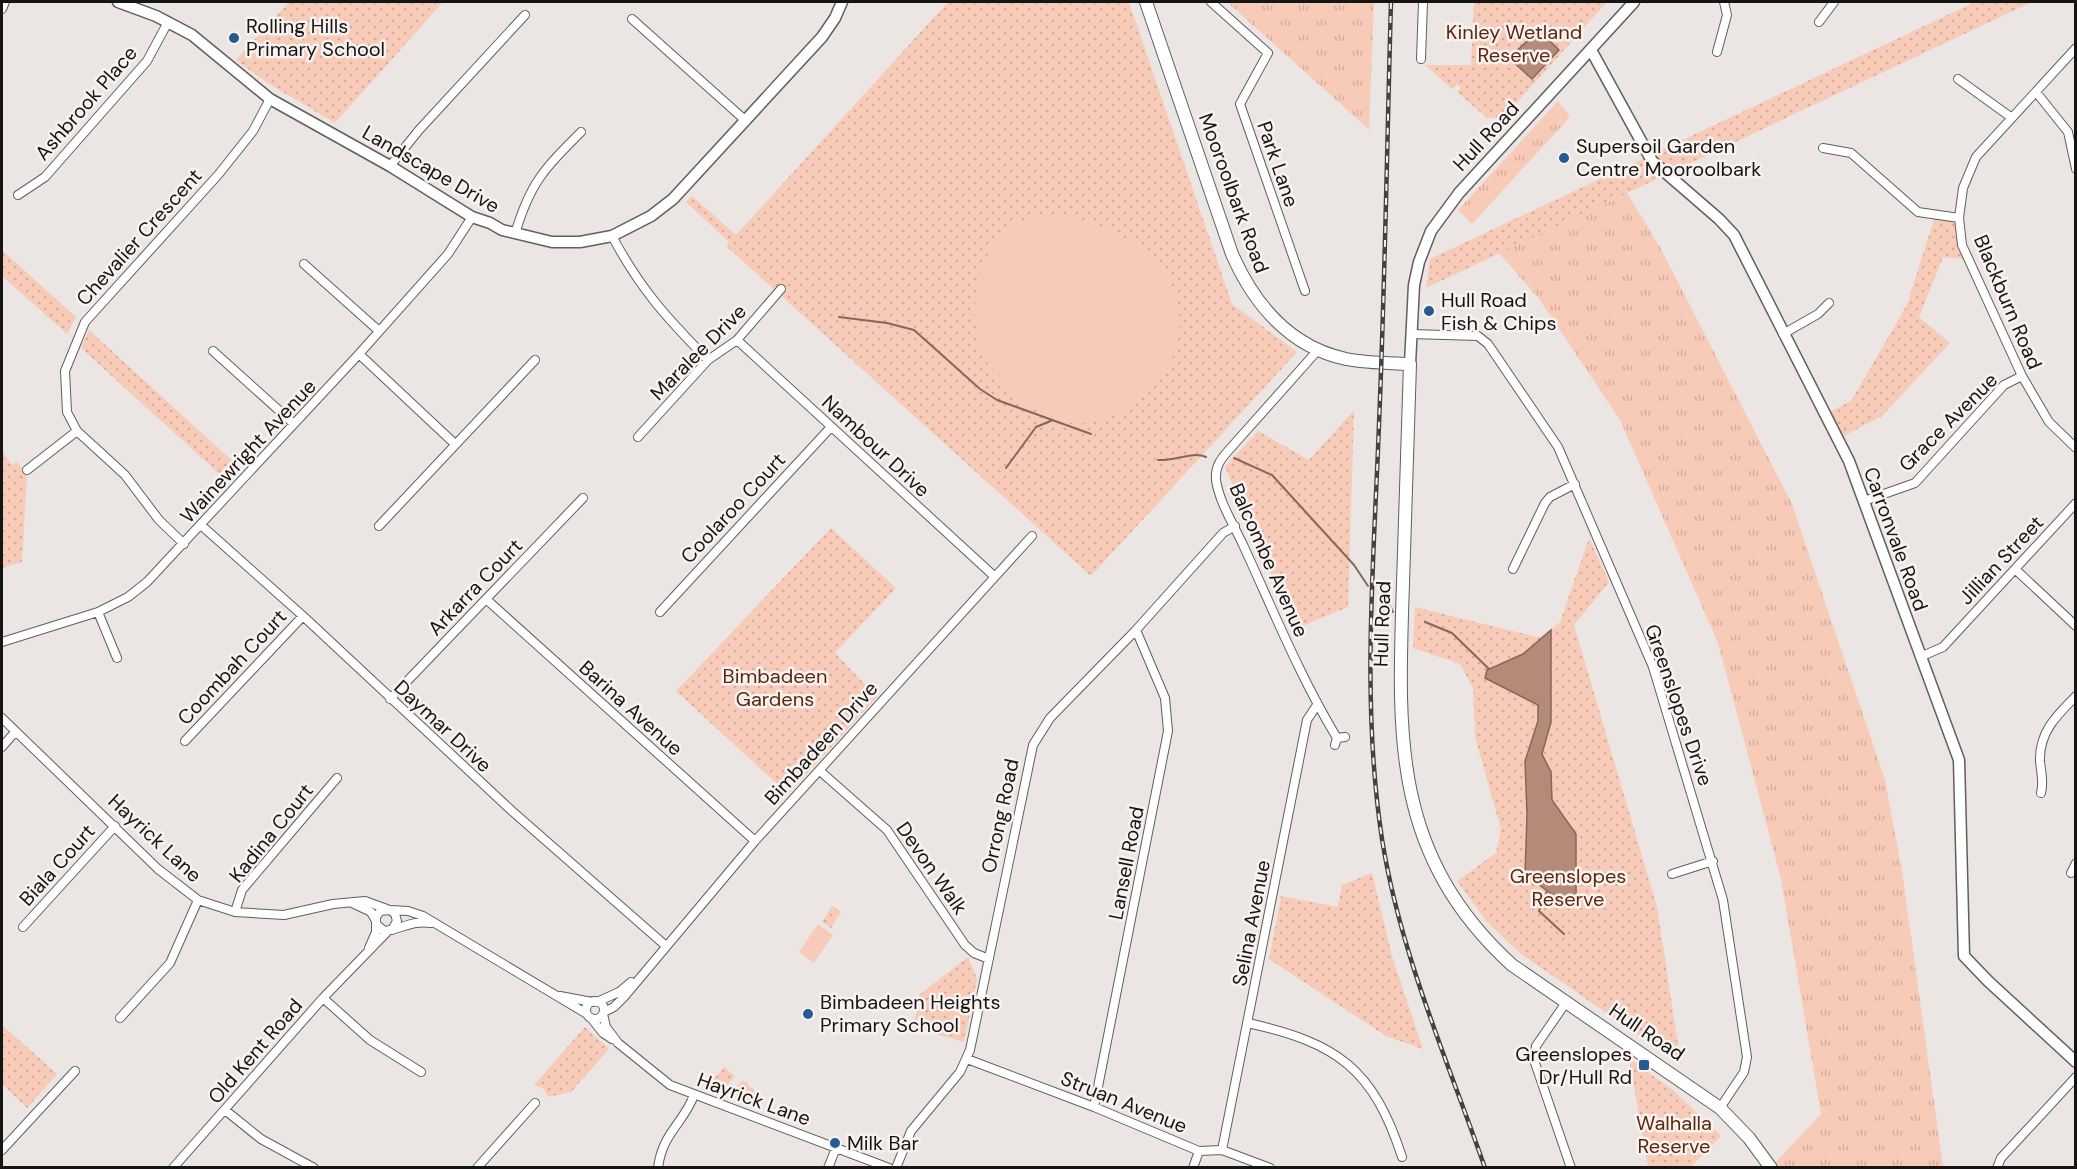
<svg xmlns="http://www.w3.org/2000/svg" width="2077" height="1169" font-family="'DM Sans',sans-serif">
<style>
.grass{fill:url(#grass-tufts)}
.park{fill:url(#park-dots)}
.pitch{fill:#f8cbb9}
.water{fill:#b58a79;stroke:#86675b;stroke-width:1.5}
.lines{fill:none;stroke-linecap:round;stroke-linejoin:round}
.stream{stroke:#86675b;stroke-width:2}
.street-casing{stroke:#625e5c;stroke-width:10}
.secondary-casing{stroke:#625e5c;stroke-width:13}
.primary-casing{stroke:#625e5c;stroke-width:14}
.street{stroke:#fff;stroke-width:8}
.secondary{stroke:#fff;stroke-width:10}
.primary{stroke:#fff;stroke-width:12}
.rail-casing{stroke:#444240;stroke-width:4.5}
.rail{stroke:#f8f3f1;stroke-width:2;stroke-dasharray:7;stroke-linecap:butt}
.poi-dot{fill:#255a92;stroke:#f8f3f1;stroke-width:2}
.labels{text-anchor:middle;stroke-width:5;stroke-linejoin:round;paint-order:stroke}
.poi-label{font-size:20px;fill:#171514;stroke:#f8f3f1;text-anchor:start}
.park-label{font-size:20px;fill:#5d260d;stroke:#f8f3f1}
.street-label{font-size:20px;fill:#171514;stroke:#f8f3f1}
</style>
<defs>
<pattern id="grass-tufts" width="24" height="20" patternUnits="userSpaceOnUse" patternTransform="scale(1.5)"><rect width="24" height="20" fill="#f8cbb9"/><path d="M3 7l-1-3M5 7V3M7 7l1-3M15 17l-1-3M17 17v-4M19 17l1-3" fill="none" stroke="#d4ad9e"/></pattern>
<pattern id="park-dots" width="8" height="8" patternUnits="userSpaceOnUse" patternTransform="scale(1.5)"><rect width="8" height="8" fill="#f8cbb9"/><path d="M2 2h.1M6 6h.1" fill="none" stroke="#d4ad9e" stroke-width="1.8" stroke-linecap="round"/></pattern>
</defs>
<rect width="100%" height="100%" fill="#ebe6e3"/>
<path class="grass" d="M1227 2H1374L1369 130 1365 126Z
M1558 101 1570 117 1472 224 1458 210Z
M1627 193 1660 247 1792 504 1885 780 1902 871 1943 1167 1780 1168 1776 1162 1821 1114 1781 879 1718 643 1620 420 1539 299 1499 253Z"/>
<path class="park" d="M289 2H443L335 123 266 82 236 60Z
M948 2H1129L1232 304 1297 352 1091 576 726 246 729 242 686 202 692 196 736 235Z
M1474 2H1607L1504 117 1487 118 1457 92 1461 88 1457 84 1452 89 1425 65H1471Z
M1975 2H2032L1426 288 1430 259Z
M1935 216 1957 219 1966 259 1943 257 1919 317 1950 343 1882 416 1840 438 1827 413 1851 401 1907 305Z
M2 250 76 317 67 334 2 276Z
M89 330 238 466 226 480 81 348Z
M1354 410 1348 607 1295 629 1225 467 1258 431 1309 460Z
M2 451 12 465 17 462 27 475 22 562 2 568Z
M831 528 896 588 835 653 877 697 788 794 676 691Z
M1589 538 1609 582 1574 625 1657 907 1681 1064 1522 955 1487 922 1457 881 1496 853 1501 829 1475 737 1473 688 1460 664 1413 648 1415 607 1541 638 1560 622Z
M1372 873 1392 956 1423 1049 1386 1036 1269 959 1281 896 1338 907 1342 885Z
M832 906 841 912 831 928 822 922Z
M968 957 977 979 964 1042 911 1027 921 1001 919 995Z
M2 1025 57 1074 27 1108 2 1084Z
M585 1027 609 1049 571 1092 548 1097 544 1089 534 1085Z
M1629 1058 1674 1091 1721 1136 1691 1167H1648Z
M724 1067 735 1076 721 1092 710 1083Z
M743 1080 756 1092 746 1103 733 1091Z"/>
<path class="pitch" d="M1066 216C1097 223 1150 245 1166 274 1202 340 1160 407 1091 422 1074 426 1057 420 1043 413 1034 408 1021 405 1014 399 1008 394 1003 383 998 376 993 369 986 362 983 354 966 314 975 256 1009 228 1025 215 1048 217 1066 216Z
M818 924 833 935 814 963 799 952Z"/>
<path class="water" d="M1539 30 1559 50 1532 79 1509 58Z
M1551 630V722L1542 754 1551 772 1552 800 1576 834V894L1563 903 1525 874 1527 814 1525 761 1538 721V705L1485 678 1487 670 1523 654Z"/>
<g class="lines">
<path class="stream" d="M839 317 887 323 914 330 980 389 997 400 1091 434
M1234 458 1272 475 1354 565 1368 586
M1158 460C1175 461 1193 451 1206 457
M1006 468 1036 427 1053 420
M1383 592 1393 612
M1425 622 1452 633 1489 669
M1547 891 1539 911 1564 934"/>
<defs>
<path id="street" d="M1211 2 1268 53 1240 104 1305 291
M2 9 5 2
M632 19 746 121
M1819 22 1834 2
M2076 48 1976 157 1963 188 1959 218 1962 245 2022 376 2049 422 2076 448
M1717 52 1727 15 1724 2
M1421 59 1423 2
M1958 79 2012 118
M2036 92 2068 132 2076 169
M1823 148 1851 153 1918 212 1959 218
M390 166 419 130 525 15
M18 195 45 177 147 61 168 22
M515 234C530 183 544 169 581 132
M612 236C641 290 666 317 708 360
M304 264 379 331
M1411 334 1478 336 1488 344 1558 447 1653 667 1723 900 1747 1057 1744 1072 1720 1108
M1783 334 1818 314 1829 303
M737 340 994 576
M1318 350 1228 451C1220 460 1215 467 1216 480 1219 502 1235 527 1244 547 1274 612 1300 677 1337 738
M213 351 294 424
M359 354 455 444
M638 437 708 360 737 340 781 289
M27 470 77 431
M1864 501 1915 483 2004 385 2022 376
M202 526 303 616 512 811 666 946
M379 526 535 360
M184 544 159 520 125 475 77 431 67 412 65 371 85 322 218 175 253 131 270 99
M1513 569 1545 503 1550 497 1575 484
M2015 569 2076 626
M486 599 755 841
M98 612 117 658
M660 612 831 427
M2 642 98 612 128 597 147 582 359 354 448 254 472 217
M1920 657 1943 647 2076 503
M390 699 583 498
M2 718 158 869 198 900 235 912 284 915 333 904 365 901 387 909
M185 741 303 616
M1335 745 1337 738 1345 737
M2 747 15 732
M820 771 887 830 965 945 974 953 989 959
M2041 793C2044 781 2041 773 2040 761 2039 732 2057 715 2076 696
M2071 873 2076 863
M1672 874 1713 861
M354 904 371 912 376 921
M390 910 408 911 423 916 587 1014
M235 912 242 890 337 778
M23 927 115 826
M392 930 397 921 395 914 390 910 380 911 376 917V924L384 931C402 929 412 920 431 923
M369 948 376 932V924
M560 996 592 1002
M323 998 370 1040 421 1072
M1567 1001 1536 1046 1534 1060 1571 1168
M586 1010a9 9 0 1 1 18 0a9 9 0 1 1-18 0Z
M597 1002 619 992 631 982
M604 1012 614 1007 624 997 755 841 1032 536
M603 1014 606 1027 618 1043 670 1085 889 1168
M120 1018 170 963 198 900
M591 1018 603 1033 612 1039
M1248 1023C1337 1043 1373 1068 1402 1157
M967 1059 1094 1107 1199 1151 1222 1150 1270 1168
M1094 1107 1168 731 1165 698 1136 630
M225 1110 261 1139 314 1168
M2 1150 75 1071
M1222 1150 1307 720 1317 705
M173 1168 323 998 388 931
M477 1168 535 1103
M658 1168C662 1133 684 1123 694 1095
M828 1168 836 1148
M896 1168 911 1131 960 1072 970 1050 1033 745 1050 718 1136 630 1223 533 1235 526
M1193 1168 1199 1151
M1997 1168 2001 1158 2076 1077"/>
<path id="secondary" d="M118 2 156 16 192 35 270 99 390 166 472 217 490 223 502 230 552 242H580L612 236 651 216 673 199 822 37 835 18 842 2
M1591 50 1652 161 1719 219 1734 235 1849 461 1959 760 1964 956 1988 981 2076 1062
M1410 364 1414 285 1419 262 1431 231 1459 193 1634 2"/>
<path id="primary" d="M1146 2 1232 254C1254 304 1290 347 1346 359 1366 363 1388 363 1410 364 1407 437 1405 510 1403 583 1398 735 1391 854 1512 965L1720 1108 1749 1138 1771 1168"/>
</defs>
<use href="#street" class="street-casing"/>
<use href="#secondary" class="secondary-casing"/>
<use href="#primary" class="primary-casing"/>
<use href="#street" class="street"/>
<use href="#secondary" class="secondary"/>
<use href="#primary" class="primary"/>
<defs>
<path id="rail" d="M1391 2C1387 142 1385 283 1379 424 1374 562 1361 701 1382 839 1400 953 1447 1059 1485 1168"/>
</defs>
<use href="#rail" class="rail-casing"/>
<use href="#rail" class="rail"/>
</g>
<g class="poi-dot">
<circle cx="234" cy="38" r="6"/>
<circle cx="1564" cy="158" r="6"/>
<circle cx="1429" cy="311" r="6"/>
<circle cx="808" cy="1014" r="6"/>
<rect x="1638" y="1059" width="12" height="12" rx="3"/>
<circle cx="835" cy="1143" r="6"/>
</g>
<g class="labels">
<g class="poi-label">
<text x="246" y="33">Rolling Hills<tspan x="246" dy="23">Primary School</tspan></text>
<text x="1576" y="153">Supersoil Garden<tspan x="1576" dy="23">Centre Mooroolbark</tspan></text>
<text x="1441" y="307">Hull Road<tspan x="1441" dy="23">Fish &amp; Chips</tspan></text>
<text x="820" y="1009">Bimbadeen Heights<tspan x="820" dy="23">Primary School</tspan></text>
<text x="1632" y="1061" text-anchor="end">Greenslopes<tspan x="1632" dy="23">Dr/Hull Rd</tspan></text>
<text x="847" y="1150">Milk Bar</text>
</g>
<g class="park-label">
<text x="1514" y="39">Kinley Wetland<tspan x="1514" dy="23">Reserve</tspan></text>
<text x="775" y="683">Bimbadeen<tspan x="775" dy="23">Gardens</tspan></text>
<text x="1568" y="883">Greenslopes<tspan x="1568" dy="23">Reserve</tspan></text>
<text x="1674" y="1130">Walhalla<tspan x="1674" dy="23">Reserve</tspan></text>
</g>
<g class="street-label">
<text transform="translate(86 103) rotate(-49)" y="7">Ashbrook Place</text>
<text transform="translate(1486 136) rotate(-47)" y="7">Hull Road</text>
<text transform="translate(1278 164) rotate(71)" y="7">Park Lane</text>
<text transform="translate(431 169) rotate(30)" y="7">Landscape Drive</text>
<text transform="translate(1234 193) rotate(70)" y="7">Mooroolbark Road</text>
<text transform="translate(139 237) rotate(-48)" y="7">Chevalier Crescent</text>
<text transform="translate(2008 302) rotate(67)" y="7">Blackburn Road</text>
<text transform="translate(698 352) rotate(-45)" y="7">Maralee Drive</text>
<text transform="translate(1948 422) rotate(-45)" y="7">Grace Avenue</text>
<text transform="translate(876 446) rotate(43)" y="7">Nambour Drive</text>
<text transform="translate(248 451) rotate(-47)" y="7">Wainewright Avenue</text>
<text transform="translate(733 508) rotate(-47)" y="7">Coolaroo Court</text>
<text transform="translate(1896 539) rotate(70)" y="7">Carronvale Road</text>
<text transform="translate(1269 560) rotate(66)" y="7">Balcombe Avenue</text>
<text transform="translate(2001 560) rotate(-47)" y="7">Jillian Street</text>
<text transform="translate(475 587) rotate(-46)" y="7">Arkarra Court</text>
<text transform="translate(1382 624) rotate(-88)" y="7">Hull Road</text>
<text transform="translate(232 667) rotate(-47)" y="7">Coombah Court</text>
<text transform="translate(1679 705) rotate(71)" y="7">Greenslopes Drive</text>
<text transform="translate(631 708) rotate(42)" y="7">Barina Avenue</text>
<text transform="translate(443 726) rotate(43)" y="7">Daymar Drive</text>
<text transform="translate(821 743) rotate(-48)" y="7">Bimbadeen Drive</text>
<text transform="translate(1000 816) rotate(-78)" y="7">Orrong Road</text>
<text transform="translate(271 833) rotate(-51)" y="7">Kadina Court</text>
<text transform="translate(155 838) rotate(43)" y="7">Hayrick Lane</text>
<text transform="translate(1126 863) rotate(-79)" y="7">Lansell Road</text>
<text transform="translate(57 865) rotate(-48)" y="7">Biala Court</text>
<text transform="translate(932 868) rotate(55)" y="7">Devon Walk</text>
<text transform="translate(1251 923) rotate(-79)" y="7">Selina Avenue</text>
<text transform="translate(1647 1032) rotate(34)" y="7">Hull Road</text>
<text transform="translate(255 1051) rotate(-49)" y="7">Old Kent Road</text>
<text transform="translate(754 1099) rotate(20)" y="7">Hayrick Lane</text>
<text transform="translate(1124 1102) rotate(22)" y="7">Struan Avenue</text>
</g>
</g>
<rect width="2077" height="1169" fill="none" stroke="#171514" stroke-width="6"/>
</svg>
